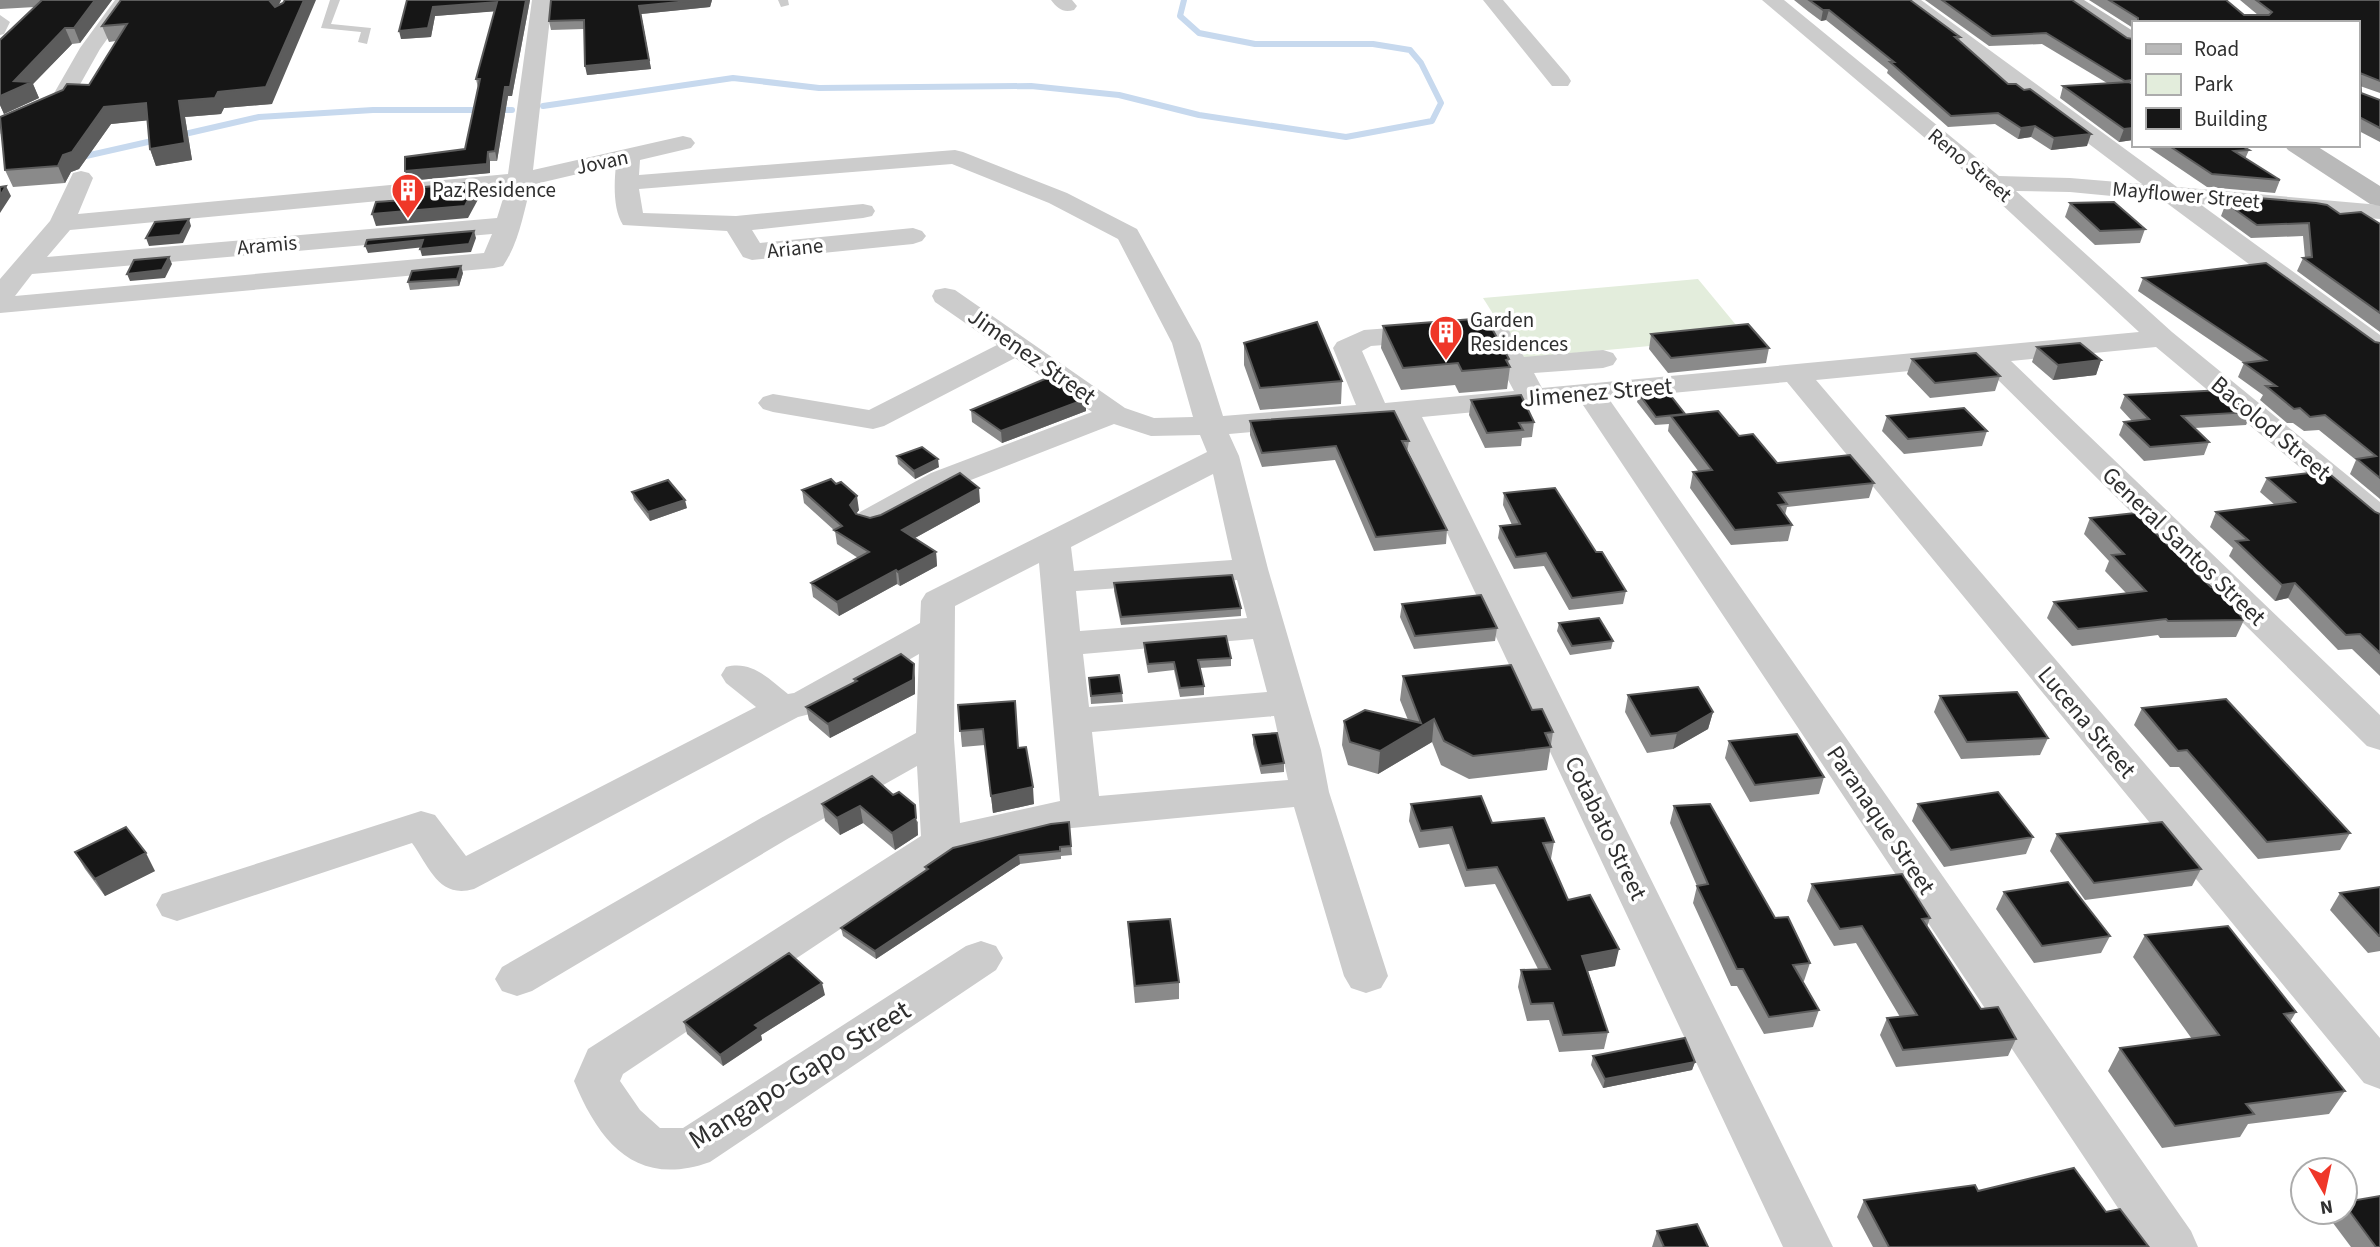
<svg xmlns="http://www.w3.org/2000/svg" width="2380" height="1247" font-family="'Source Sans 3',sans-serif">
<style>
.green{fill:#e3eddc}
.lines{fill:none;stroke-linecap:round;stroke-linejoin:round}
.stream{stroke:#c7d9ee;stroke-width:6}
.lane{fill:#ccc;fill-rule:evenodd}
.street{fill:#ccc;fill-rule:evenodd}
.secondary{fill:#b9b9b9;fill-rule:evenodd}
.wall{fill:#8a8a8a}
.shaded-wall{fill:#5c5c5c}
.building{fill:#161616;stroke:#5c5c5c;stroke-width:2}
.labels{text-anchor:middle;stroke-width:7;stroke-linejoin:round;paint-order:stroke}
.far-street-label{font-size:21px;fill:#2f2f2f;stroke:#fff}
.far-poi-label{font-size:21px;fill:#2f2f2f;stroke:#fff;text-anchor:start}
.street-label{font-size:24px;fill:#2f2f2f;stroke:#fff}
.near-street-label{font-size:28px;fill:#2f2f2f;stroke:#fff}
</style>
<rect width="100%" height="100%" fill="#fff"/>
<path class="green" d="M1698 279 1746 337 1521 358 1483 298Z"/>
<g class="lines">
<path class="stream" d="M543 106 733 78 819 88 1031 86 1119 95 1199 115 1346 137 1432 121 1441 103 1421 63 1410 50 1373 44H1255L1199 33 1180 16 1184 0
M176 136 259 117 373 110H512
M77 158 161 139"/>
<path class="lane" d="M330 0H340L331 24 371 28 367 44 358 42 361 32 321 28Z
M778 0H788L789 5 781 7Z
M0 15 10 22 4 34 0 35Z"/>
<path class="street" d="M115 0H135L100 49 69 104 0 134V119L53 95 80 48Z
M532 0H552L533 170 683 136 691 138 695 143 691 148 640 160 639 175 955 150 963 152 1067 193 1137 229 1200 343 1223 416 1356 405 1333 348 1337 342 1364 330 1494 320 1504 322 1524 357 1603 350 1613 353 1617 359 1613 365 1603 368 1534 373 1542 388 2139 332 1984 188 1762 0H1784L1999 176 2070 178 2142 184 1898 0H1921L2177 187 2380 205V219L2200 204 2380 335V356L2370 354 2164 201 2070 192 2016 191 2172 332 2380 502V528L2369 525 2156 347 2011 361 2380 715V750L2367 746 1982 364 1816 380 2380 1038V1089L2364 1083 1787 382 1609 399 2191 1231 2198 1247H2144L1581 402 1422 417 1833 1247H1783L1394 420 1229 434 1239 456 1268 569 1321 750 1329 792 1388 976 1381 988 1366 993 1351 988 1344 976 1294 807 1051 830 953 854 623 1074 620 1081 640 1110 660 1128H683L966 946 981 941 996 946 1003 958 996 970 710 1162C637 1188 600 1144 574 1081L588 1049 921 836 917 766 789 838 532 991 517 996 502 991 495 979 502 967 761 818 916 733 919 654 818 712 798 717 474 889C439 899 430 868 412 843L177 921 162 916 156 905 162 894 421 811 435 815 466 856 756 707 726 683 721 675 726 667C752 660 769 679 788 694L794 693 920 623 921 601 926 593 1207 452 1200 435 1151 436 1114 424 953 487 882 526 871 529 860 526 855 519 860 512 931 473 1092 412 1015 358 884 426 873 429 773 412 763 409 758 403 763 397 773 394 869 410 997 345 935 302 932 296 935 290 945 288 955 290 1125 408 1154 418 1193 417 1172 343 1118 239 1049 203 952 164 639 189 643 213 736 216 863 204 872 206 875 211 872 216 863 218 752 230 760 243 913 228 922 231 926 236 922 241 913 244 752 260 743 257 727 231 623 225C613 210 614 183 616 165L531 185C524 211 519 243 503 266L494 268 0 313V279L50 221 73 173 81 171 89 173 93 178 78 214 508 174ZM506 189 497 218 47 257 70 230ZM492 234 484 253 15 296 32 274ZM1485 337 1514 391 1385 403 1362 351 1371 346ZM1213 474 1232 560 1074 571 1071 547ZM1039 563 1060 801 960 823 954 739 955 606ZM1237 580 1247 618 1080 631 1076 591ZM1253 639 1267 692 1089 707 1083 654ZM1274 716 1288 780 1099 796 1092 732Z
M1051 0H1072L1077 6 1074 10C1063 13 1058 9 1051 0Z
M1483 0H1503L1568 76 1571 81 1568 86H1552Z"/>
<path class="secondary" d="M2058 0H2084L2133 31V48L2125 46Z
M2284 145H2315L2380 186V206L2370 204 2288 150Z"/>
</g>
<path class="wall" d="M0 0H112L80 43 72 44 33 84 39 98 4 114 0 105V40L35 7 0 9Z
M281 0 278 5 272 104 224 108 221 114 185 117 192 160 156 166 150 149 147 120 111 124 79 169 71 172 65 183 13 187 5 170 89 85 116 41 109 42 102 26Z
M407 0H530L512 96H508L497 161H490V173L408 181 465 149 478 88 476 79 495 11 435 16 431 37 401 39Z
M551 0H712L710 7 641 14 651 69 587 75 584 29 551 30 549 21Z
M1794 0H1910L1960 37 1959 41 2008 84 2087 146 2051 150 2031 137 2018 139 1995 124 1948 127 1887 73 1888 70 1826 20 1821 21 1809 12Z
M1925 0H2072L2127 38 2133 140 2119 142 2060 98 2063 86 2107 83 2042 44 1989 46Z
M2089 0H2226L2244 15H2258L2240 0H2380V93L2360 86 2361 93 2380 100V142L2357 130V23H2133V28Z
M2145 145H2240L2249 150 2245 159 2280 180 2275 193 2207 187Z
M2246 197 2340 214 2380 224V332L2297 271 2303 258H2305L2303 236 2251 238 2221 216 2226 203 2244 202Z
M2070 203 2145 229 2140 243 2095 245 2065 217Z
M463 273 459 286 410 290 408 282Z
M2143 278 2380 343V499L2350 474 2356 460 2319 430 2304 431 2293 423H2287L2260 400 2263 395 2238 377 2244 363 2138 291Z
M1383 326 1509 359 1508 363 1510 367 1507 389 1459 393 1455 385 1401 390 1381 348Z
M1651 334 1769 348 1766 363 1668 373 1649 349Z
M1244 343 1342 381 1341 404 1260 410 1244 365Z
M2037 347 2101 360 2096 375 2053 380 2032 362Z
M1912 359 2000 376 1995 391 1930 398 1907 374Z
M1639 394 1685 414 1739 436 1777 463 1874 483 1869 498 1787 507 1785 515 1792 525 1788 541 1731 545 1690 488 1693 472H1699L1668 431 1669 424 1655 425 1637 402Z
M2125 395 2252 412 2246 425 2195 428 2209 442 2204 455 2144 461 2119 435 2124 422 2132 421 2120 408Z
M1086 399V411L1002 443 972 422 971 410Z
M1471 400 1534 422 1532 437 1522 438 1521 446 1485 448 1469 415Z
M1887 416 1987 431 1982 446 1904 454 1882 431Z
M1250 421 1409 441 1407 452 1447 530 1446 544 1374 551 1335 460 1262 467 1250 435Z
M897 456 939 467 915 479 898 464Z
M2267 478 2380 514V676L2352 649 2338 650 2288 598 2275 601 2229 556 2233 548 2210 527 2216 512 2275 505 2260 492Z
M802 490 859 510 856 514 870 518 980 502 915 538 936 552 937 566 900 586 897 584 839 616 813 597 811 583 858 558 837 544 835 531 804 503Z
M632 492 687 508 650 521 634 500Z
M1504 493 1596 552 1626 591 1623 604 1569 610 1544 566 1514 569 1498 538 1500 526 1512 525 1503 505Z
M2090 518 2244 620 2236 637 2160 638 2158 635 2072 646 2047 618 2054 602 2126 593 2105 571 2109 561 2084 534Z
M1114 583 1241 608V616L1121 625 1114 591Z
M1402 604 1497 628 1495 641 1414 649 1400 617Z
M1559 623 1613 641 1611 649 1570 655 1557 631Z
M1144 643 1231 658V666L1200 668 1204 686V695L1180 697 1174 670 1148 673 1144 651Z
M1403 676 1532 710 1553 732 1547 770 1469 779 1441 765 1432 742 1378 774 1348 765 1342 745 1344 721 1408 720 1400 700Z
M915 678V694L830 738 809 720 806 707 854 683V679Z
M1089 678 1122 693 1123 702 1091 704Z
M1628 695 1713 712 1708 729 1673 749 1647 753 1625 712Z
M1940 696 2048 738 2040 755 1961 759 1934 712Z
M958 705 1018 748 1034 804 993 813 985 745 962 747Z
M2142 708 2350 833 2340 850 2258 859 2179 767H2170L2134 725Z
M1253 735 1284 763V772L1261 774 1253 744Z
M1729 741 1824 777 1819 794 1750 802 1725 758Z
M872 776 918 822V835L895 850 863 823 840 835 825 821 822 804Z
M1411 804 1492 823 1554 842 1551 859H1550L1568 900 1615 966 1588 971 1608 1032 1604 1049 1559 1052 1549 1020 1527 1021 1518 987 1521 970 1538 969 1495 884 1465 887 1449 844 1419 848 1409 821Z
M1918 804 2033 837 2026 854 1944 867 1912 821Z
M1674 806 1775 918 1810 963 1804 981H1803L1819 1010 1813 1027 1764 1034 1737 986H1731L1693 903 1697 886 1670 823Z
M1069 822 1072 855 1061 856V859L1020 864 876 959 843 936 841 928 926 871 925 867Z
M2057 834 2201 869 2192 886 2085 900 2050 851Z
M75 852 155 871 105 896 85 869Z
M1812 884 1930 918 1927 927 1981 1009 2016 1039 2008 1056 1896 1067 1880 1035 1887 1018 1900 1017 1856 943 1834 946 1807 901Z
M2380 887V951L2368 953 2330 910 2340 893Z
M2004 892 2110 936 2101 953 2034 963 1996 909Z
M1128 922 1179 982V999L1135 1003 1129 939Z
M2145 935 2296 1012 2290 1022 2345 1091 2329 1114 2248 1124 2240 1137 2162 1148 2108 1071 2120 1048 2192 1039 2133 957Z
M825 995 761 1035 762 1040 723 1066 687 1034 684 1022Z
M1593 1056 1695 1062 1692 1070 1603 1088 1591 1065Z
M1978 1191 2106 1212 2148 1246 1873 1247 1857 1217 1864 1200Z
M2345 1202 2380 1247H2351L2330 1219 2335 1212H2345Z
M1657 1231 1708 1247H1652Z"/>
<path class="shaded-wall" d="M95 0H112L80 43 74 28Z
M269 0H281L274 16Z
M304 0H316L272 104 224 108 221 114 185 117 192 160 156 166 150 149 179 101 218 92Z
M526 0H530L512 96H508L497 161 495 151 505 87Z
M699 0H712L710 7 641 14 651 69 587 75 585 66 639 6Z
M497 2 499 11 435 16 431 37 401 39 399 31 433 7Z
M1823 10H1829L1826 20 1821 21Z
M65 28 72 44 33 84 39 98 4 114 0 105V96Z
M146 103 152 120 111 124 79 169 71 172 65 183 58 166 63 155 104 107Z
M2035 126 2031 137 2018 139 2021 128Z
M2133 128V140L2119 142 2124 129Z
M2091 134 2087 146 2051 150 2054 138Z
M488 152 490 161V173L408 181 405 171Z
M477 182 481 194 468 218 376 226 372 214Z
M6 186 11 196 0 213V196Z
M189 219 191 226 183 243 149 246 146 238Z
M474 231 476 238 471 252 422 256 420 249Z
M423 240 425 247 368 253 365 246Z
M169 257 172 264 165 278 130 281 127 274Z
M461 266 463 273 459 286 457 279Z
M2101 360 2096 375 2053 380 2058 365Z
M1086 399V411L1002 443 1001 431Z
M938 459 939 467 915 479 914 471Z
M979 488 980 502 904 544 902 530Z
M857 496 859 510 852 519 850 505Z
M685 500 687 508 650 521 648 512Z
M936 552 937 566 900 586 898 572Z
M896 570 897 584 839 616 837 602Z
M2295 583 2288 598 2275 601 2282 585Z
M914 664 915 678V694L830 738 828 724Z
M1713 712 1708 729 1673 749 1677 733Z
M1434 719 1432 742 1378 774 1380 751Z
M1033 787 1034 804 993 813 991 796Z
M915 805 918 835 895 850 892 833Z
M860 806 863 823 840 835 837 818Z
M146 853 155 871 105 896 95 879Z
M1019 855 1020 864 876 959 875 951Z
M1619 949 1615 966 1579 973 1582 956Z
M822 983 825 995 761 1035 762 1040 723 1066 720 1055 755 1025Z
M1695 1062 1692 1070 1603 1088 1605 1079Z"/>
<path class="building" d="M42 0H95L74 28H65L14 81 32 82 0 96V40Z
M121 0H269L275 7 283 3 285 0H304L266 87 218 92 215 98 179 101 185 143 150 149 146 103 104 107 72 152 63 155 58 166 5 170 0 117 63 90 67 84 89 85 127 24 102 26Z
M407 0H526L510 87H505L495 151 488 152 487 164 405 171V157L465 149 480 79H476L497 2 433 7 428 28 399 31Z
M551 0H699L639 6 649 60 585 66 584 20 549 21Z
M1809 0H1910L1960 37H1955L2008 84H2016L2024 90 2030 89 2091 134 2054 138 2035 126 2021 128 1998 113 1951 116 1890 62H1894L1829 10H1823Z
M1942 0H2072L2127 38 2133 39V80L2125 81 2046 33 1992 36Z
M2109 0H2226L2244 15H2269L2272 12 2256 0H2380V81L2360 73 2361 93 2380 100V128L2357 116V23H2138V18Z
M2129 82 2133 84V128L2124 129 2063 86Z
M2168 145H2240L2249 150 2234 151 2280 180 2212 174Z
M477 182 465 206 372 214 376 202 403 200 404 189Z
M6 186 0 196V187Z
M2246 197 2316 203 2327 205 2340 214 2361 212 2380 224V313L2303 258 2312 257 2309 223 2257 225 2226 203 2253 201Z
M2114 202 2145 229 2100 231 2070 203Z
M189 219 180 235 146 238 155 222Z
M474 231 469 244 420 249 423 240 365 246 367 240Z
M169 257 162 270 127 274 134 260Z
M2266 263 2375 342 2380 343V478L2357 459 2376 456 2325 415 2310 417 2300 408 2294 409 2266 386H2276L2244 363 2266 360 2143 278Z
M461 266 457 279 408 282 412 271Z
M1486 318 1509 359 1506 360 1510 367 1462 371 1458 363 1403 368 1383 326Z
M1317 322 1342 381 1260 388 1244 343Z
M1748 324 1769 348 1671 358 1651 334Z
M2080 343 2101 360 2058 365 2037 347Z
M1976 353 2000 376 1935 383 1912 359Z
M1052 376 1086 399 1001 431 971 410Z
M2224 390 2252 412 2182 416 2209 442 2150 447 2124 422 2149 419 2125 395Z
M1667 391 1685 414 1656 417 1639 394Z
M1521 395 1534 422 1519 423 1523 430 1487 433 1471 400Z
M1964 408 1987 431 1908 439 1887 416Z
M1394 411 1409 441H1402L1447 530 1376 537 1336 446 1262 453 1250 421Z
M1718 411 1739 436 1753 434 1777 463 1850 455 1874 483 1779 493 1787 504 1778 505 1792 525 1735 530 1693 472 1712 470 1671 416Z
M922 447 938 459 914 471 897 456Z
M2326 471 2375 512 2380 514V653L2360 634 2346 635 2295 583 2282 585 2236 541 2248 540 2216 512 2295 502 2267 478Z
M960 473 979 488 902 530 936 552 898 572 896 570 837 602 811 583 869 552 834 530 842 526 802 490 831 479 836 484 841 482 857 496 850 505 856 514 870 518 881 515Z
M668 480 685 500 648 512 632 492Z
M1555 488 1596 552H1602L1626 591 1572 598 1546 553 1516 557 1500 526 1520 524 1504 493Z
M2135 513 2211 587H2218L2244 620 2168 621 2166 619 2078 629 2054 602 2146 591 2112 555 2124 554 2090 518Z
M1232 575 1241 608 1121 617 1114 583Z
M1481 595 1497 628 1415 636 1402 604Z
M1599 618 1613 641 1572 646 1559 623Z
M1226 636 1231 658 1198 660 1204 686 1180 688 1174 662 1148 664 1144 643Z
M901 654 914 664 913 680 828 724 806 707 857 681 854 679Z
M1511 665 1532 710 1542 709 1553 732 1545 733 1551 747 1473 756 1444 741 1434 719 1380 751 1350 742 1344 721 1365 710 1421 723 1403 676Z
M1119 675 1122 693 1091 696 1089 678Z
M1698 687 1713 712 1677 733 1651 736 1628 695Z
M2017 692 2048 738 1967 742 1940 696Z
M2226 699 2350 833 2267 842 2187 750 2178 751 2142 708Z
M1015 701 1018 748 1026 747 1033 787 991 796 983 729 960 731 958 705Z
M1277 733 1284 763 1261 766 1253 735Z
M1797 734 1824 777 1755 785 1729 741Z
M872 776 893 795 899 792 915 805 916 818 892 833 860 806 837 818 822 804Z
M1998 792 2033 837 1951 850 1918 804Z
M1481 796 1492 823 1544 818 1554 842 1543 843 1568 900 1590 895 1619 949 1582 956 1608 1032 1563 1035 1553 1003 1531 1004 1521 970 1550 969 1497 867 1467 870 1452 827 1421 831 1411 804Z
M1710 804 1775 918 1788 917 1810 963 1793 965 1819 1010 1769 1017 1743 969H1737L1697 886 1708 884 1674 806Z
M1069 822 1071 846 1060 847V851L1019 855 875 951 841 928 928 869 925 867 953 848 1051 824Z
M2162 822 2201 869 2094 883 2057 834Z
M126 827 146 853 95 879 75 852Z
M1902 874 1930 918 1922 919 1981 1009 1998 1007 2016 1039 1903 1050 1887 1018 1917 1015 1862 926 1840 929 1812 884Z
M2068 882 2110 936 2042 946 2004 892Z
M2380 887V936H2379L2340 893Z
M1170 919 1179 982 1135 986 1128 922Z
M2228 926 2296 1012 2284 1014 2345 1091 2246 1104 2254 1114 2175 1126 2120 1048 2219 1035 2145 935Z
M789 953 822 983 755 1025 759 1028 720 1055 684 1022Z
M1685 1038 1695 1062 1605 1079 1593 1056Z
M2074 1168 2106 1212 2120 1209 2148 1246 1889 1247 1864 1200 1975 1185 1978 1191Z
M2380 1196V1247H2376L2345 1205V1202Z
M1697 1224 1708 1247H1664L1657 1231Z"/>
<defs>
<symbol id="building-pin" viewBox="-11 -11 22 30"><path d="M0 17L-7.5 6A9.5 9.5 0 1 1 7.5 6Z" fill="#ef3728" stroke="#fff"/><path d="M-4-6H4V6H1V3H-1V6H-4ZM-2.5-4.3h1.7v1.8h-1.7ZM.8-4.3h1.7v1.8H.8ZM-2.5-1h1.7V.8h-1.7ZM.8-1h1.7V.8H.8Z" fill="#fff"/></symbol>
</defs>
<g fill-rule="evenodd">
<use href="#building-pin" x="389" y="171" width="38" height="52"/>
<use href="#building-pin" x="1427" y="313" width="38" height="52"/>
</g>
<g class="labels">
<g class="far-street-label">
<text transform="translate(602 162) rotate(-12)" y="7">Jovan</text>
<text transform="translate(1970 165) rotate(40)" y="7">Reno Street</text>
<text transform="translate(2186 195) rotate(5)" y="7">Mayflower Street</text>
<text transform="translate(267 245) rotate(-5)" y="7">Aramis</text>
<text transform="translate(795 248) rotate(-6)" y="7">Ariane</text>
</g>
<g class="far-poi-label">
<text x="432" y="197">Paz Residence</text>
<text x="1470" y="327">Garden<tspan x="1470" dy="24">Residences</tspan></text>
</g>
<g class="street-label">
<text transform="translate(1032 356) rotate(35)" y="8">Jimenez Street</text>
<text transform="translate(1598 392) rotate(-5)" y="8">Jimenez Street</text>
<text transform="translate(2271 428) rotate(40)" y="8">Bacolod Street</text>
<text transform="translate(2184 546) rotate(44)" y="8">General Santos Street</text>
<text transform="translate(2087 722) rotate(50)" y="8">Lucena Street</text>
<text transform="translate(1881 820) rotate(56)" y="8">Paranaque Street</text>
<text transform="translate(1606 828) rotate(64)" y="8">Cotabato Street</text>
</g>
<g class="near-street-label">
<text transform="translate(799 1074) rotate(-32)" y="10">Mangapo-Gapo Street</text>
</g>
</g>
<rect x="2132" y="21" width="228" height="126" fill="#ffffff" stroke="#acacac" stroke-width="2"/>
<rect x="2146" y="44" width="35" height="10" fill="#b9b9b9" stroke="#acacac" stroke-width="2"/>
<text x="2194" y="56" font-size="21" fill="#2f2f2f">Road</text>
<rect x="2146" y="74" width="35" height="21" fill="#e3eddc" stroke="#acacac" stroke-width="2"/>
<text x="2194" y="91" font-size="21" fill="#2f2f2f">Park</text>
<rect x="2146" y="108" width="35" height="21" fill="#161616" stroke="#acacac" stroke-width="2"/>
<text x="2194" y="126" font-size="21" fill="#2f2f2f">Building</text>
<g transform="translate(2324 1191) rotate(171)"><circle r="33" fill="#ffffff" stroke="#acacac" stroke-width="2"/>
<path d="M0-5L12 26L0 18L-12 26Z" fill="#ef3728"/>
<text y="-10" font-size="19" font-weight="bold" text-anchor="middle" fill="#2f2f2f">N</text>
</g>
</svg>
